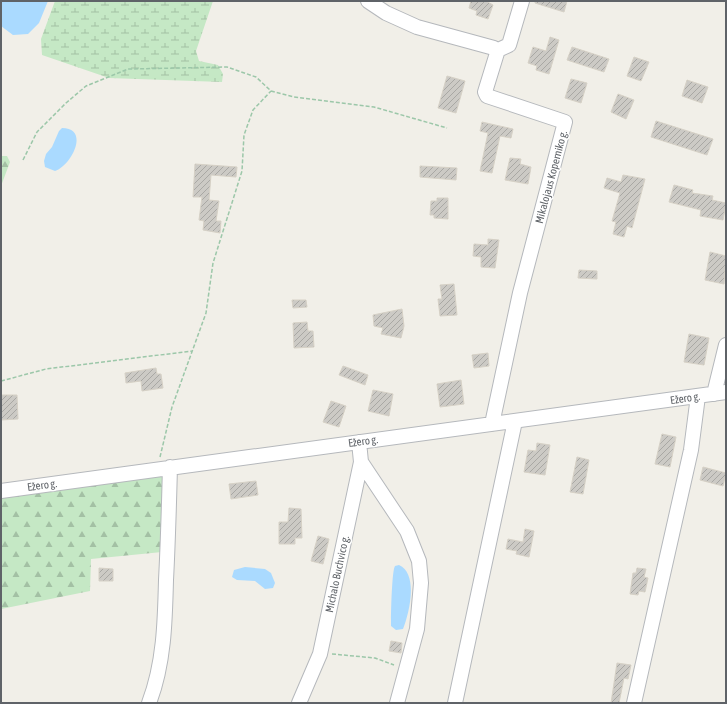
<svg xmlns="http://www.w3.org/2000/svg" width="727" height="704" font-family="'Asap Condensed',sans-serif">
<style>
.forest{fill:url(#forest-firs)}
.wetland{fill:url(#wetland-marsh)}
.water{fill:#aadaff}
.building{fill:url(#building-hatch);stroke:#d6d1c6}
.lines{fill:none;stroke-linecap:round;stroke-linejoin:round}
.minor-casing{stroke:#b5b8bc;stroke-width:16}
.path{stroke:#9cc7a9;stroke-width:1.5;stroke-dasharray:4 2;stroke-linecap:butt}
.minor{stroke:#fff;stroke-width:14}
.labels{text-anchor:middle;stroke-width:3;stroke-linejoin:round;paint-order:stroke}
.street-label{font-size:11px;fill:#5f6368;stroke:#fff}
</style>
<defs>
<pattern id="forest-firs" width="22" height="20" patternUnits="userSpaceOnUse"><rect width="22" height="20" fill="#c5e8c5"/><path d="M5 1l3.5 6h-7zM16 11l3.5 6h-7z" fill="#a3c0a4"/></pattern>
<pattern id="wetland-marsh" width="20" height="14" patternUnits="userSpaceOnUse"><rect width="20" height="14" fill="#c5e8c5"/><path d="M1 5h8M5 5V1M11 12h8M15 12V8" fill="none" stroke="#a3c0a4"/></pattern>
<pattern id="building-hatch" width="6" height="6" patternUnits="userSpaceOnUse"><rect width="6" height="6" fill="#cccac5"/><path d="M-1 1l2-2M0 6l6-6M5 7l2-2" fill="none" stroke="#a9a8a4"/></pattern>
</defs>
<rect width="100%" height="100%" fill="#f1efe8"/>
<path class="forest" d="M1 156H7L10 162 1 186Z
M164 473 162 552 91 559 90 591 1 609V496Z"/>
<path class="wetland" d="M55 1H213L196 51 199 61 218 65 223 74 222 82 109 78 42 55 41 39Z"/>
<path class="water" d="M1 1H48L39 23 28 34 13 35 1 26Z
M62 128C90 128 72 165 55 171L45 167 44 161 46 154 52 147 59 131Z
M399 565C419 574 409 614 403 629L396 630 391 626V620C391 611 392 570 395 566Z
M245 567 265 569 271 573 275 583 273 588 265 589 255 581 237 580 232 577 234 570Z"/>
<path class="building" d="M471 1H486L493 5 488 19 476 15 477 11 469 8Z
M535 1H567L564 12 535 3Z
M550 37 559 40 549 74 536 70 537 66 528 63 533 47 546 51Z
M572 47 609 59 604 72 567 60Z
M634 57 649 62 641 81 627 76Z
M447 76 465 81 456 113 438 108Z
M571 79 587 83 581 103 565 98Z
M687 80 708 87 702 103 682 96Z
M618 94 634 100 626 119 611 112Z
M656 121 713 139 707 155 651 137Z
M482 122 513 129 511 138 500 136 492 173 480 171 488 133 480 131Z
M510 158 521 159 520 164 531 167 528 184 505 180Z
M195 164 237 167 236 177 211 175 209 200 219 201 216 221H221L220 233 203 230 204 221 199 220 202 197H193Z
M420 166 457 168 456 180 420 177Z
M623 175 645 179 632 228 627 226 624 237 613 234 616 222 612 221 620 193 604 188 607 178 621 182Z
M674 185 693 190 692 193 713 196 712 200 726 203 723 220 700 216 701 210 669 202Z
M437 198H448V219L434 218V215H430L431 201H437Z
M488 239 499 240 495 268 481 267V257L473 256 474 244 488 245Z
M710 252 726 256 724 284 705 280Z
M579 270 597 271V279L578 278Z
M454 284 457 315 440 316 438 299H442L440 285Z
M292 300H306L307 307 293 308Z
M402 309 404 326 401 338 381 334 383 328 374 326 373 315Z
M307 322 308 331H313L314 347 294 348 293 323Z
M689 334 709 338 704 365 684 362Z
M488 353 489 366 474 368 472 355Z
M343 366 368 375 365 385 339 375Z
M156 368 157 374H161L163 388 142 391 141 381 126 383 125 373Z
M461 380 464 404 440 407 437 384Z
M373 390 393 394 389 416 368 411Z
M1 395H17L18 419 1 420Z
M331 401 346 406 339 427 323 422Z
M662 434 676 437 670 467 655 464Z
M537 443 550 445 545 475 524 472 528 450 536 451Z
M577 457 589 460 583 494 570 492Z
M703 467 726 473 723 486 700 480Z
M256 481 258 495 231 499 229 484Z
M289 508 301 509 302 538H295V544H279V522H288Z
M525 529 534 531 529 557 516 554 517 551 506 549 508 539 523 542Z
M318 536 329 539 323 564 311 561Z
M99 568 113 569V581H99Z
M637 568 646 569 644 577 648 578 645 592 639 591 638 595 630 594 633 573H636Z
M391 641 402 643 401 653 389 651Z
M617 663 631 665 628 679 624 678 619 703H611Z"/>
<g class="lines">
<defs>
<path id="minor" d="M368 1 386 13 417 27 494 48 497 53 485 92 487 96 565 122 520 293 492 424
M496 51 509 45 522 1
M714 394 726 345
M361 462 407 531 419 561 421 583 417 629 397 703
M1 491 726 392
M149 703C164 664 165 622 166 580 168 543 169 505 170 467
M299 703 320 654 361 462 359 442
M455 703 515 421
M634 703 691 450 698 396"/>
</defs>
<use href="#minor" class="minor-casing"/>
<path class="path" d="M23 160 37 132 66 103 86 86 128 69 227 67 256 77 271 91 294 97 374 107 447 128
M1 381 46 369 192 351
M160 457 172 407 206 313 213 263 242 171 244 135 253 110 271 91
M332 654 375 658 394 665"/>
<use href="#minor" class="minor"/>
</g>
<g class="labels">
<g class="street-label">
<text transform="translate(551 177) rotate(-75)" y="4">Mikalojaus Koperniko g.</text>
<text transform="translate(685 398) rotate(-9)" y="4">Ežero g.</text>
<text transform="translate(363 441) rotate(-8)" y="4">Ežero g.</text>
<text transform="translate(42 485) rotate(-8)" y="4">Ežero g.</text>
<text transform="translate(337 574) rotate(-78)" y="4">Michalo Buchvico g.</text>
</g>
</g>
<rect width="727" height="704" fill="none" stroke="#5f6368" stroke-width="4"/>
</svg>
